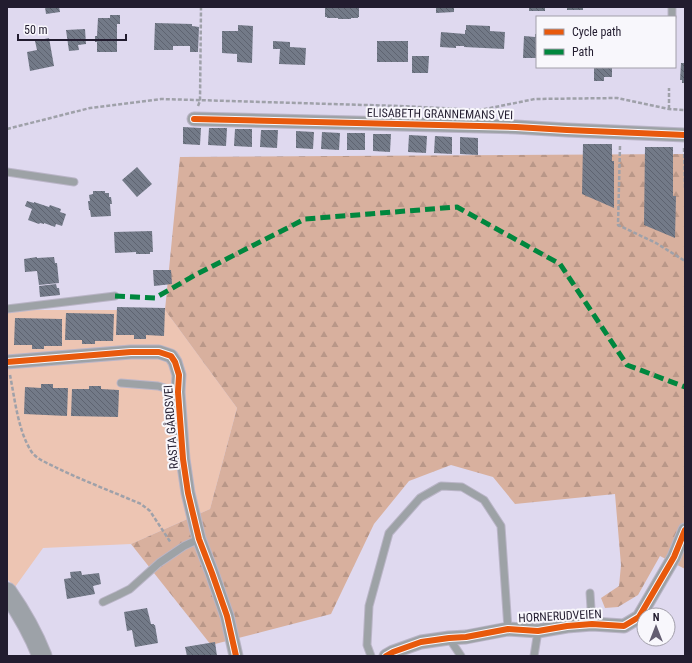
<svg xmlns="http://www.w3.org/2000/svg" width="692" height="663" font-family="'Roboto Condensed',sans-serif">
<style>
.green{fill:#edc5b3}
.forest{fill:url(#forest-firs)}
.building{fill:url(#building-back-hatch)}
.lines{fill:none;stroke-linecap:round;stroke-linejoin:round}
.lane-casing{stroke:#bab5c7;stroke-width:9}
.street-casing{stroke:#bab5c7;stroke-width:15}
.secondary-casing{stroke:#bab5c7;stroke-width:21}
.path{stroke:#9fa1a9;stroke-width:2.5;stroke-dasharray:4 2;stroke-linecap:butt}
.lane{stroke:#9da2a6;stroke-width:7}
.street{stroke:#9da2a6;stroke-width:13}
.secondary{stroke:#9da2a8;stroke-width:19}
.quiet{stroke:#00873e;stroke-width:5;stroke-dasharray:10 5;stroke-linecap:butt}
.cycleway-casing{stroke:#f8f7fc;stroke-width:8}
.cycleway{stroke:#e8590c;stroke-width:6}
.labels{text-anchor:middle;stroke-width:4;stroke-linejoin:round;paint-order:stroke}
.street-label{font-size:12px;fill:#221c2f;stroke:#f8f7fc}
</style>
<defs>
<pattern id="forest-firs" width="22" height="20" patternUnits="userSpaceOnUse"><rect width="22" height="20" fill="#d8b09e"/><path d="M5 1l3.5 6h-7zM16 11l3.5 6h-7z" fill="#b99788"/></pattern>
<pattern id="building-back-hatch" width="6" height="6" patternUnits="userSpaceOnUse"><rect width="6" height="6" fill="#737a88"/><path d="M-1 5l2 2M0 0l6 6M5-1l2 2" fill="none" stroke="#5e6370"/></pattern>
</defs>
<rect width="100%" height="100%" fill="#dfd9ef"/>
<path class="green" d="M7 310H165L237 408 210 509 131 544 43 548 15 587 7 579Z"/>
<path class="forest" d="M685 154V569L660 556 638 595 618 607 605 608 601 598 619 586 621 565 615 494 515 504 493 477 451 465 409 481 374 524 331 614 211 645 131 544 210 509 237 408 165 310 180 157Z"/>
<path class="building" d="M45 7H59L60 12 46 14Z
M325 7H359V17H358V18H351V19H338V18H327V17H325Z
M436 7H454V12L436 13Z
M529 7H545V11H529Z
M567 7H583V10H567Z
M110 15H120V24H117V52H97V42H95V36H97L98 18H110Z
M155 23 192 24V26L199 27 198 52H190V46H173V50H154Z
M238 25 253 26 252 63 237 62V54L222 53V31H238Z
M466 25 490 26V31L505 32 504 49 464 47V46H456V48L440 47 441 32 465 34V30H466Z
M85 29 86 44 78 45 79 50 69 51 66 30Z
M535 34H537V58H523L524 36 535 37Z
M49 38 54 66 30 71 27 52 37 50 35 41Z
M273 41 290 42V47L306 48 305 65 279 64 280 49H273Z
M377 41H408V62H377Z
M412 56H429L428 73H412Z
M681 63H685V83H682V80H680Z
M594 67H612V77H604V81H594Z
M183 127 201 128 200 145 183 144Z
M209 128H227L226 146 208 145Z
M235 129H252V147L234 146Z
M261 130H278L277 148 260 147Z
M296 131 314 132 313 149 296 148Z
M322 132 340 133 339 150 321 149Z
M347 133H365V150H347Z
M373 134H391L390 152 373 151Z
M409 135 427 136 426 153 408 152Z
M435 136 452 137V154L434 153Z
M460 137 478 138V155L460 154Z
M583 144H612V161H614V208L582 194Z
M645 147H673V196H676L675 238 644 225Z
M137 167 152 184 137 197 122 180Z
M93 191H105V193H109V197H111L112 204H110L111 216 91 217 90 210H89L88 201H90L89 195 93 194Z
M27 201 34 203V202L49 207 50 205 61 209 60 212 66 214 62 226 56 224 55 227 44 223V224L40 223 39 224 28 220 32 209 25 206Z
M152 231 153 252H150V254H136V252L115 253 114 232Z
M37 257V258L54 257 55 263H57L59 283 39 285 37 271 25 272 24 259Z
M153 270H171L172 284 154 286Z
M56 284 57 288H59L60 295 40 297 39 286Z
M117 307 165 308 164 336 146 335V339H134V335H116Z
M66 313 114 314 113 341H95V344H82V340H65Z
M15 318 62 319V346H44V349H32V345H14Z
M41 384H53V388H68L67 416 24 414 25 387 41 388Z
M89 386H101V389L119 390 118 417 71 416 72 389H89Z
M81 571 82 575 99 573 101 584 93 586 95 594 67 599 64 579 71 578 70 572Z
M147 608 151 624H154V625H155L158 643 135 647 132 630 127 631 124 612Z
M215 642 217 656H187L185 647Z"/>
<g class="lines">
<defs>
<path id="lane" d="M672 7V17
M7 172 74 182
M7 309 115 296
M121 383 158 386 178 392
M590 593 592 624
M103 602 118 595 130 589 159 563 184 546 199 539
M449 638 461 656
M371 656 367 645 369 606 389 533 420 498 441 486 462 487 484 500 501 526 508 629
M534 656 538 631"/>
<path id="street" d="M194 119 516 127 567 130 685 135
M7 362 131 352H159L171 356 175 362 179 375 178 392 183 459 188 493 199 539 212 573 227 616 236 656
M386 656 393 652 421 642 449 638 466 637 508 629 538 631 567 626 592 624 624 626 639 617 674 557 685 530"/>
<path id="secondary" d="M7 592C21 612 33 633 42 656"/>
</defs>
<use href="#lane" class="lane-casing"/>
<use href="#street" class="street-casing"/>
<use href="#secondary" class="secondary-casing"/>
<path class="path" d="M198 106 200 101 201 7
M669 109V88
M7 129 90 108 161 99 400 106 480 110 535 99 617 98 669 109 685 110
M620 146 618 225 656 243 685 261
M684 148 685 188
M10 375C15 400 18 430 31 451 37 460 48 463 57 468 84 481 113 492 141 504L150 511 171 543"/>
<use href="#lane" class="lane"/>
<use href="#street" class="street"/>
<use href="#secondary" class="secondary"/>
<path class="quiet" d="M115 296 155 298 197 274 305 219 457 207 560 264 627 365 685 387"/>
<defs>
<path id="cycleway" d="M194 119 516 127 567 130 685 135
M7 362 131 352H159L171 356 175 362 179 375 178 392 183 459 188 493 199 539 212 573 227 616 236 656
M386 656 393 652 421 642 449 638 466 637 508 629 538 631 567 626 592 624 624 626 639 617 674 557 685 530"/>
</defs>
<use href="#cycleway" class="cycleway-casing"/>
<use href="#cycleway" class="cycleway"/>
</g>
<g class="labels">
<g class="street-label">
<text transform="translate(440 114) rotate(1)" y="4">ELISABETH GRANNEMANS VEI</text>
<text transform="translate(171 427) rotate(-94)" y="4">RASTA GÅRDSVEI</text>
<text transform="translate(560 616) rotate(-3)" y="4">HORNERUDVEIEN</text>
</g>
</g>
<rect width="692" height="663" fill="none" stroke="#221c2f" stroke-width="16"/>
<rect x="536" y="16" width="140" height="52" fill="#f8f7fc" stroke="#a29faa"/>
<rect x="544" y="29" width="20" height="6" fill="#e8590c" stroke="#a29faa"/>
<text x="572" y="36" font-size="12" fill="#221c2f">Cycle path</text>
<rect x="544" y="49" width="20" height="6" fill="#00873e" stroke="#a29faa"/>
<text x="572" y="56" font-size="12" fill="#221c2f">Path</text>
<g transform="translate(656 627)"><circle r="19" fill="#f8f7fc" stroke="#a29faa"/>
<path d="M0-3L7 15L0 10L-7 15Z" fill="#645e72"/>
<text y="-6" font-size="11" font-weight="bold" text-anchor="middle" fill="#221c2f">N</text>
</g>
<path d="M18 34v6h108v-6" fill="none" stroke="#221c2f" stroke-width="2"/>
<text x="24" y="34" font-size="12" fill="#221c2f" stroke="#f8f7fc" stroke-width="3" paint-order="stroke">50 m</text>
</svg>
